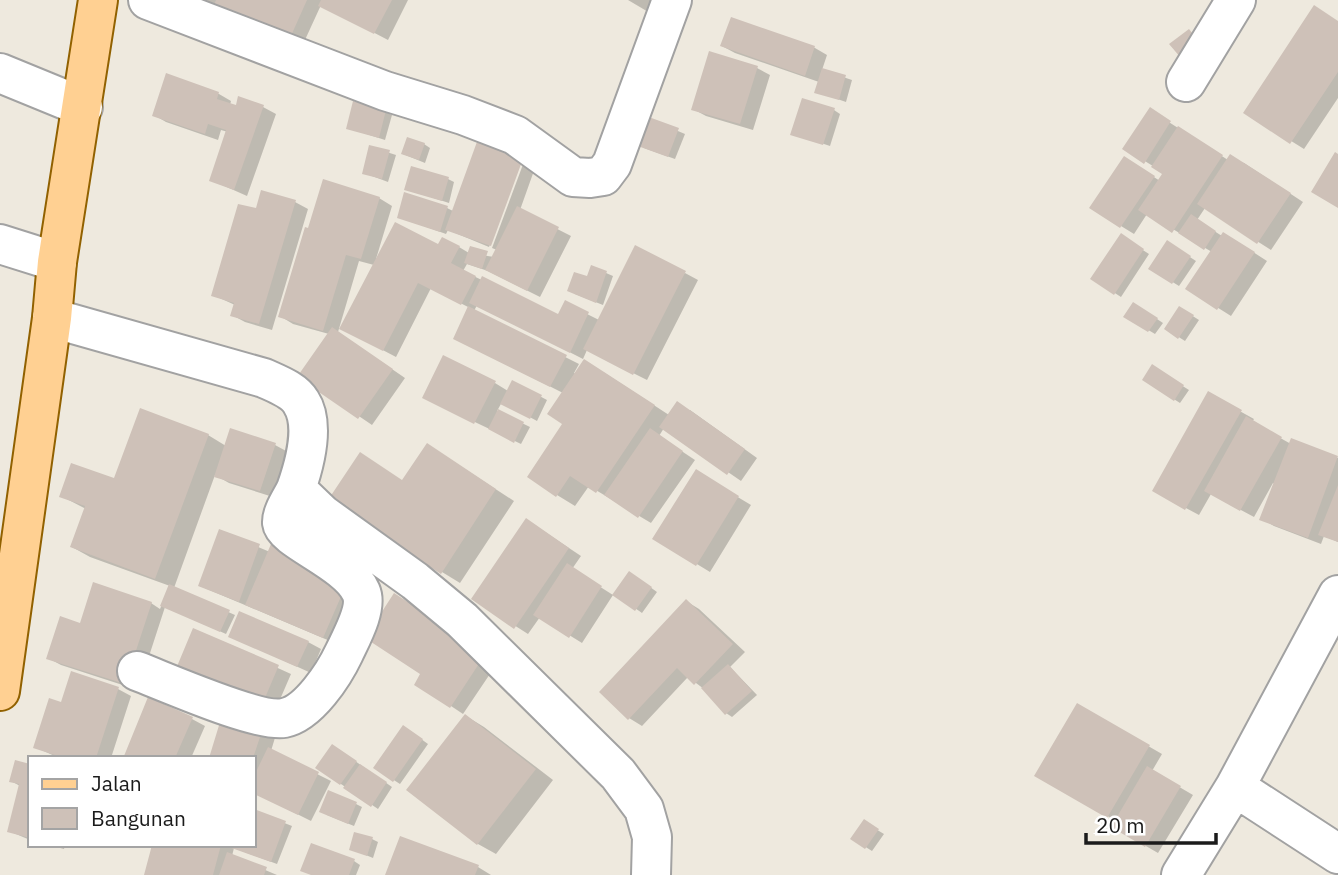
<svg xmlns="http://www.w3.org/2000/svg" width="1338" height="875" font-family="'IBM Plex Sans',sans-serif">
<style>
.shadow{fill:#0003}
.building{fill:#cec1b8}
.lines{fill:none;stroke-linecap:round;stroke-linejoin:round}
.minor-casing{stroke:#a2a2a2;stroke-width:42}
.major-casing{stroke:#916100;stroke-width:42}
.minor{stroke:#fff;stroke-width:38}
.major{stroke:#ffd092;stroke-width:38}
</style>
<rect width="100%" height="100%" fill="#eee9de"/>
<path class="shadow" d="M177 0H408L388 40 321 5 299 53Z
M628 0H660L650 13Z
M732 19 815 48 827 55 822 70 852 80 846 102 817 92 819 82 735 53 722 46Z
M1338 22V98L1304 149 1245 112Z
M757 68 770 75 753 130 706 116 693 109Z
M167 76 219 94 231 101 230 105 263 107 276 114 247 196 211 180 228 132 221 130 218 140 166 122 154 115Z
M834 110 840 114 830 146 797 135Z
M1150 110 1228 160 1244 163 1303 202 1271 250 1205 208 1197 220 1222 236 1236 241 1267 261 1231 316 1188 289 1212 252 1147 214 1134 234 1121 226 1137 166 1160 181 1164 173 1124 148Z
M385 112 392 115 385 140 348 128Z
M647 118 685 134 675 159 644 148Z
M424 144 430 148 425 163 403 154Z
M371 147 396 155 388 182 364 173Z
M522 157 489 247 448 230 446 234 399 217 447 208 453 211Z
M525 159 536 165 520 210 571 236 540 297 488 271 467 264 463 271 559 317 565 303 599 320 685 273 698 280 647 380 587 350 583 359 477 305 474 311 579 364 574 373 576 374 603 372 669 415 690 410 757 458 741 481 664 428 659 436 695 460 651 523 589 486 575 506 557 495 564 424 563 393 468 345 470 308 431 288 396 357 354 335 374 265 359 261 338 332 405 378 372 425 300 376 329 334 293 324 280 316 379 198 392 206 376 259 439 247H459L469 253 494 257 497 250 492 248Z
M448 179 454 182 449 203 406 189Z
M295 202 308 209 272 330 245 322 232 315 235 305 213 295 257 210Z
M1121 236 1149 254 1121 297 1093 279Z
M1173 246 1196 261 1179 286 1150 268Z
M592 267 613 276 603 305 575 294 588 279Z
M1139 307 1163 323 1155 334 1125 316Z
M1180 308 1199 320 1185 341 1166 329Z
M1152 367 1189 390 1180 403 1144 380Z
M513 382 547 400 537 421 502 402 497 411 530 427 521 444 437 404 495 383 508 391Z
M1209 394 1254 419 1252 422 1291 444 1292 441 1338 458V542L1324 536 1321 544 1274 526 1262 519 1275 484 1273 483 1254 517 1211 494 1199 515 1154 491Z
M208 435 226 446 275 445 288 452 273 497 229 483 215 475 174 588 235 615 226 634 165 607 138 690 61 665 48 658 82 625 151 603 160 609 170 586 90 557 72 547 86 509 61 496 115 481Z
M445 456 514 501 460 583 442 572 403 481Z
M696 472 751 505 710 572 654 538Z
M539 528 581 556 572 569 613 595 582 643 540 617 528 634 473 599Z
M220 531 270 552 349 580 337 644 200 586Z
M636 577 657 592 642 613 615 594Z
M686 601 699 609 745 652 730 667 757 695 732 717 726 713 704 689 688 677 642 726 629 718Z
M194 630 291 674 272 718Z
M230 636 308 642 321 649 311 673Z
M367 637 498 662 463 714 451 706 423 673Z
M118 689 131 696 111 758H59L35 747 63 704Z
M1077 705 1162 754 1152 771 1193 795 1158 853 1113 827 1116 821 1037 775Z
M225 711 277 731 271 751 331 781 311 821 257 794 254 803V758H210Z
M466 716 484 727 553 780 496 854 478 844Z
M192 719 205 726 191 758H131Z
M410 731 428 744 400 784 375 768Z
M338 749 392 787 378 809 338 782Z
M30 766V840L9 831 20 786 11 781Z
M356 804 362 807 354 826 327 815Z
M254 811 292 826 277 864 234 848 232 856 277 875H146L174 845H254Z
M864 822 884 834 872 851 853 839Z
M372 839 378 842 373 858 351 849Z
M49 845H65L64 849Z
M354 861 360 865 356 875H311Z
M478 867 491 875H387Z"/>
<path class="building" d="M216 0H307L286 47 211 12Z
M321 0H392L374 34 318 6Z
M1314 5 1338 21V72L1290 144 1243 113Z
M731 17 815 46 805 76 720 46Z
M1189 29 1200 43 1181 58 1169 44Z
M709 51 758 66 740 124 691 110Z
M822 68 846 75 839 100 814 93Z
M166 73 219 92 217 99 236 105 238 96 264 105 234 190 209 181 226 130 208 124 205 134 152 116Z
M802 98 835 108 823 145 790 135Z
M353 101 386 110 379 138 346 129Z
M1150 107 1171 121 1144 164 1122 149Z
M646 116 679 128 668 157 635 145Z
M1178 126 1223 155 1172 233 1138 210 1162 174 1151 167Z
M407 137 425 143 419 160 401 154Z
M478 139 524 156 491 246 445 230Z
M369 145 390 150 382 179 362 174Z
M1335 152 1338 154V208L1311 192Z
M1230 154 1291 193 1257 244 1197 204Z
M1124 156 1155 176 1120 228 1089 208Z
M411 166 449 177 442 201 404 190Z
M323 179 380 197 361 259 346 255 323 331 278 317 305 227 308 228Z
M261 190 296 200 259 324 230 316 234 303 211 296 238 204 256 208Z
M404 192 448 206 440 232 397 218Z
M517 206 559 227 527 291 485 270Z
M1191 214 1216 231 1204 250 1178 233Z
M395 222 438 244 442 237 460 246 451 263 476 276 461 305 418 283 383 351 339 329Z
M1223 232 1255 252 1217 310 1185 289Z
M1121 233 1144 249 1114 295 1090 279Z
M1167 240 1191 256 1172 284 1148 269Z
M635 245 686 271 633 375 583 349Z
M470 246 488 251 482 269 464 263Z
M591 265 607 271 596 303 567 291 574 272 587 276Z
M482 276 558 314 565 300 589 312 570 353 469 303Z
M1133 302 1158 318 1148 332 1123 317Z
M468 306 567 355 550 387 453 339Z
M1179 306 1194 315 1178 339 1164 329Z
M332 327 393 369 358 419 297 377Z
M443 355 496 381 474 424 422 398Z
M584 359 655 405 596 493 570 476 556 497 527 477 562 424 547 414Z
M1152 364 1184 385 1174 401 1142 380Z
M512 380 542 395 530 419 500 404Z
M1208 391 1242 410 1185 510 1152 491Z
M677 401 745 449 727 475 659 427Z
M140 408 209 434 155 579 70 547 85 506 59 497 71 463 114 478Z
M498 409 524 422 514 443 488 429Z
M1246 416 1282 437 1240 511 1204 491Z
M230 428 276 443 260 491 214 477Z
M650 428 683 451 638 518 604 495Z
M1291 438 1338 456 1308 538 1259 520Z
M427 443 496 489 441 574 328 500 360 452 402 480Z
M696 469 739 496 696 566 652 539Z
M1338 485V542L1318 535Z
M526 518 569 548 514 629 471 599Z
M219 529 260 544 239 602 198 586Z
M271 544 349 578 323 638 245 605Z
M567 563 602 586 569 638 533 615Z
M629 571 652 587 635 611 612 595Z
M93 582 152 602 125 684 46 659 60 616 80 623Z
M169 584 230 610 220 632 160 606Z
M394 593 486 653 450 708 414 685 420 674 365 638Z
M686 599 733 644 694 685 677 668 628 720 599 692Z
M239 611 309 641 297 667 228 637Z
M193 628 279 665 259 712 173 676Z
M728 664 752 691 725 715 701 688Z
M71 671 119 687 96 758H64L33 748 49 698 61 702Z
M148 697 193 717 175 758H128L124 756Z
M1077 703 1150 745 1107 818 1034 776Z
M224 709 265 722 253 758H209Z
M465 714 536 769 477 845 406 790Z
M403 725 423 739 393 782 373 768Z
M332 744 357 761 340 785 315 768Z
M268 747 319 772 298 815 254 794V776Z
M15 760 30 764V838L7 832 19 784 9 782Z
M360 764 387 782 371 807 343 788Z
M1147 766 1181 786 1145 847 1111 827Z
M328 790 357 802 348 824 319 812Z
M254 809 286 821 271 862 226 846 254 845Z
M864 819 879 829 865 849 850 839Z
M354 832 373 837 367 856 349 850Z
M400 836 479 865 475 875H385Z
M311 843 355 859 349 875H311L300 871Z
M152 845H221L213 875H144Z
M227 852 267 867 264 875H219Z"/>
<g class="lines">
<defs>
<path id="minor" d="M148 0 385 91 463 115 515 135 573 177 590 178 603 176 612 164 672 0
M0 73 83 107
M1186 82 1236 0
M0 244 57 262
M52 318 264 378C277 384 294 390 301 402 316 425 304 466 296 489L322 514 415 581 462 620 618 774 644 809 652 837 651 875
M137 671C166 682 258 723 284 718 309 713 334 674 344 653 351 638 368 608 361 592 348 562 284 540 282 523 281 513 292 498 296 489
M1235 787 1338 854
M1181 875 1235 787 1338 595"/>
<path id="major" d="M0 691 52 318 57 262 98 0"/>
</defs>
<use href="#minor" class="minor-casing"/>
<use href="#major" class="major-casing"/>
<use href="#minor" class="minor"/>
<use href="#major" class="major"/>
</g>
<rect x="28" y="756" width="228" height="91" fill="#ffffff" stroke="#a4a4a4" stroke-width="2"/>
<rect x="42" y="779" width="35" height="10" fill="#ffd092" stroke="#a4a4a4" stroke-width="2"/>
<text x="91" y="791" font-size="21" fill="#1b1b1b">Jalan</text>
<rect x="42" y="808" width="35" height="21" fill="#cec1b8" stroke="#a4a4a4" stroke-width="2"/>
<text x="91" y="826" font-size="21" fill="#1b1b1b">Bangunan</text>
<path d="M1086 833v10h130v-10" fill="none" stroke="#1b1b1b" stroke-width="3.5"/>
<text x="1096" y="833" font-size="21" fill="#1b1b1b" stroke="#ffffff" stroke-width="5" paint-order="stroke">20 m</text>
</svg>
